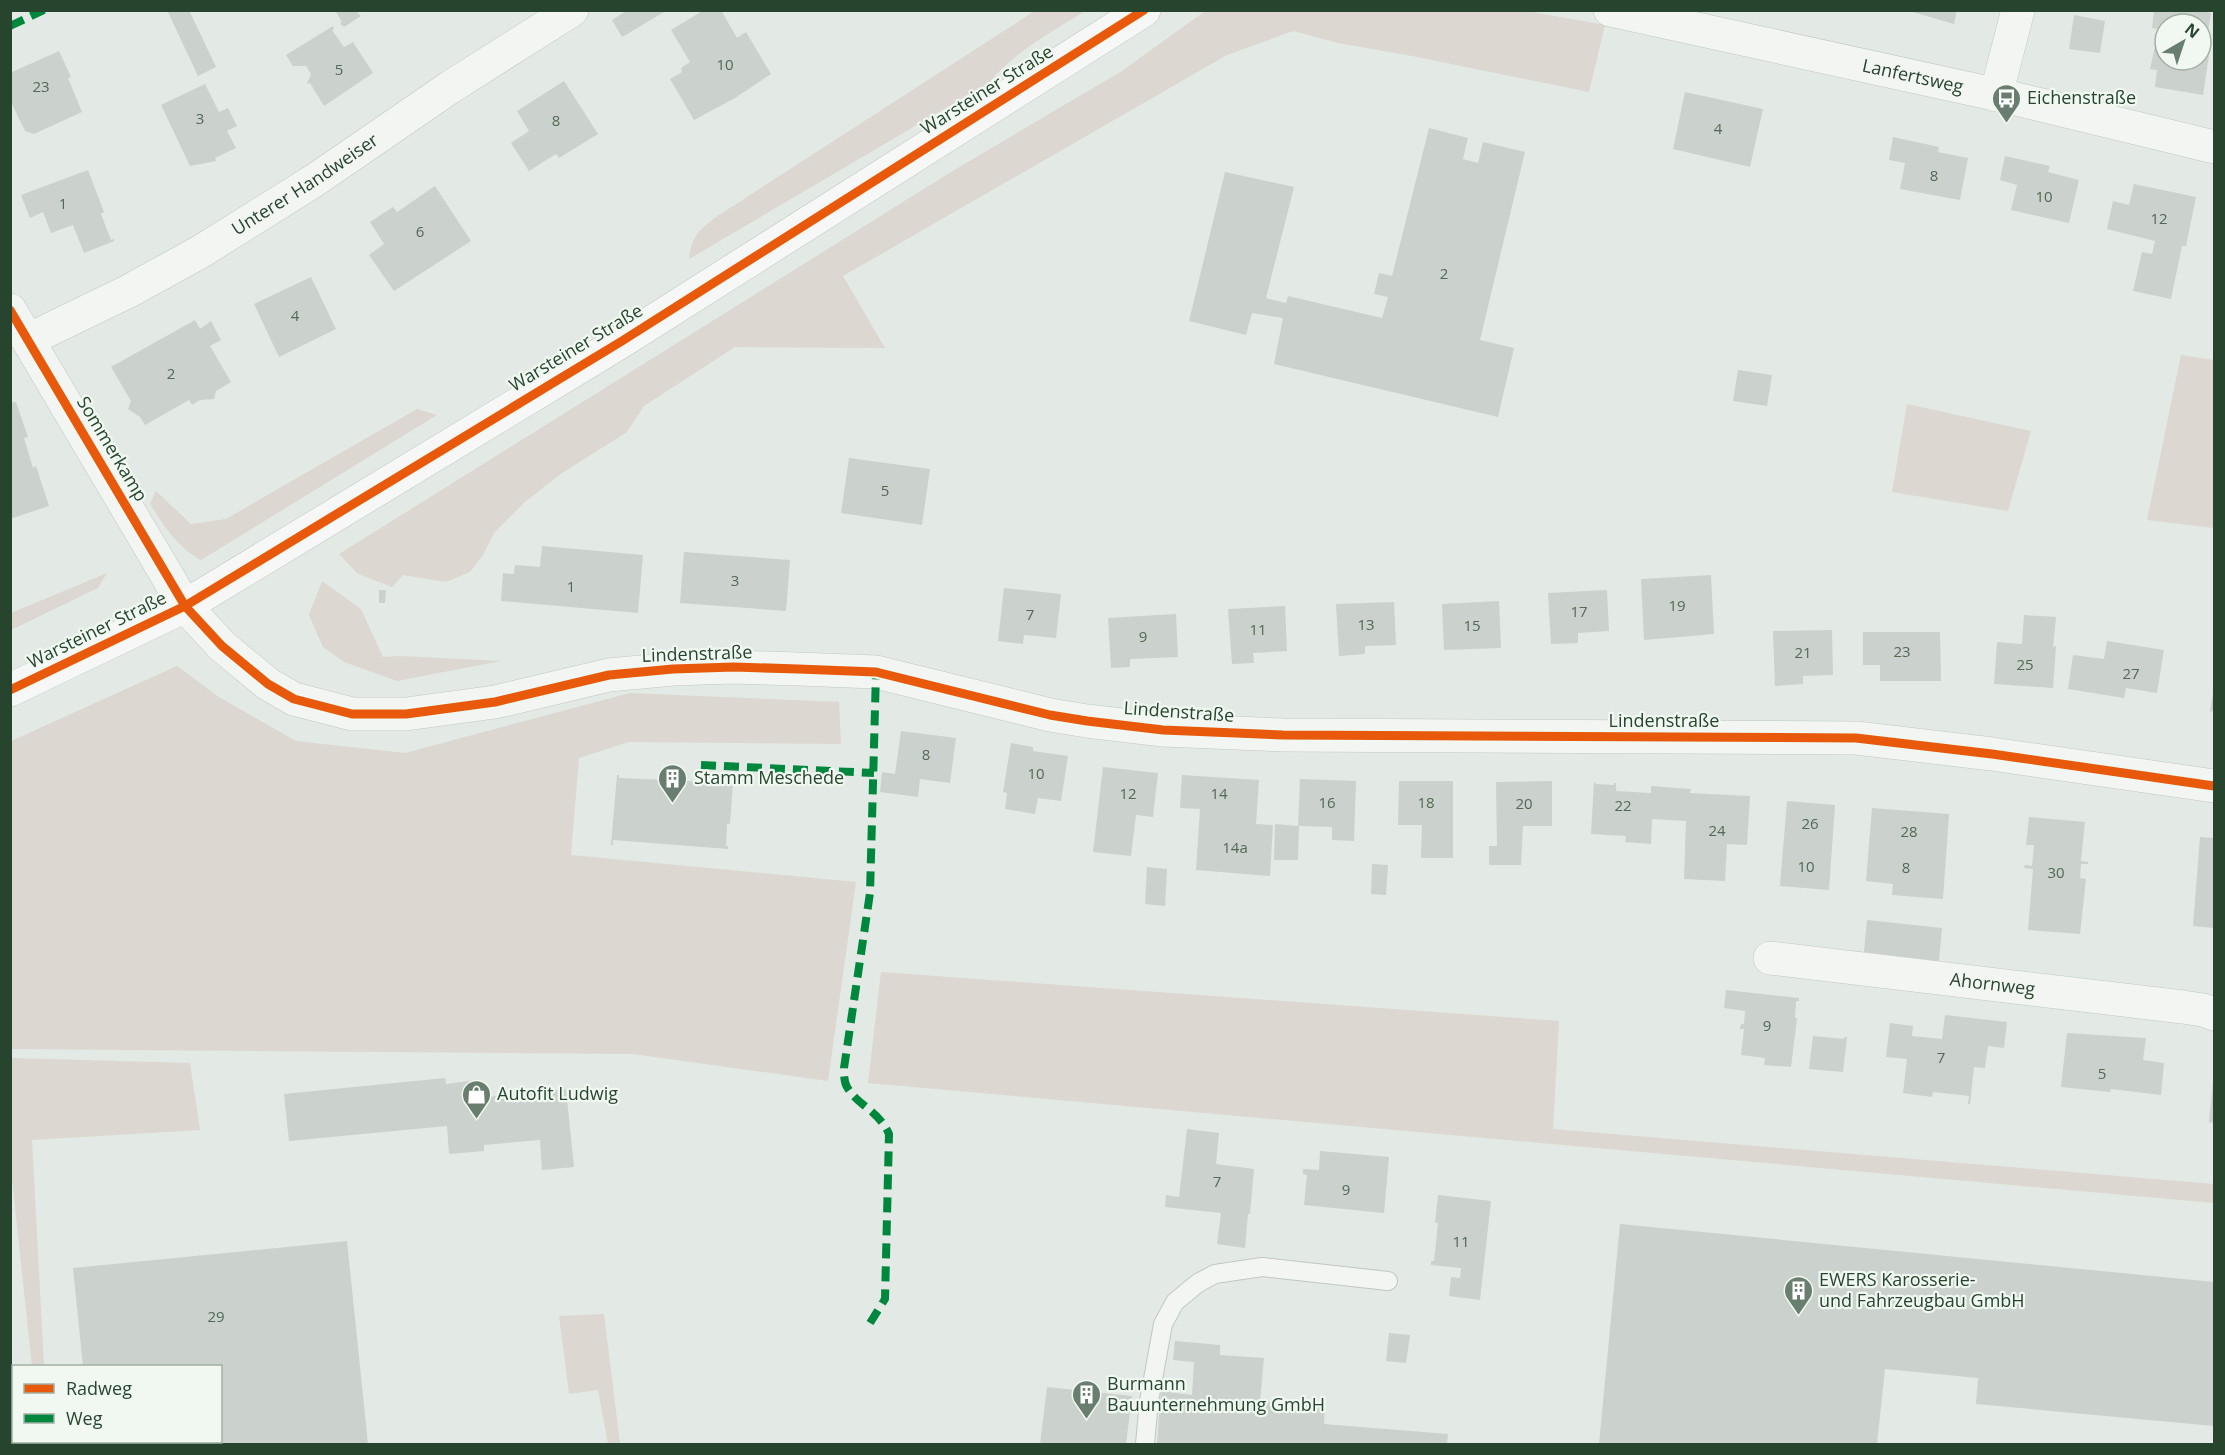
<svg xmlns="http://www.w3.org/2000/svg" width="2225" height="1455" font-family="'Open Sans',sans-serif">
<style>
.green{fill:#dcd7d1}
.building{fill:#cbd2cd;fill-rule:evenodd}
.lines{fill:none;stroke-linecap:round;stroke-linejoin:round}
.service-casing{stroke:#c1c7c2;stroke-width:20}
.minor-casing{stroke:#c1c7c2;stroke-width:34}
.primary-casing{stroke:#bfc7c1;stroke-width:34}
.service{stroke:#f3f5f3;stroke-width:18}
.minor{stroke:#f3f5f3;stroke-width:33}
.primary{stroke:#f6f7f6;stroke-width:33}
.quiet{stroke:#00873e;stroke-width:8;stroke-dasharray:15 8;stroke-linecap:butt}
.cycleway-casing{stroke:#f1f8f2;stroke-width:13}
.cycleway{stroke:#e8590c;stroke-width:9}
.labels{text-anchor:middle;stroke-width:4.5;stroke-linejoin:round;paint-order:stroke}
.number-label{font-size:15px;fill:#516956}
.street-label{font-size:18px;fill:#27452e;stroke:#f1f8f2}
.poi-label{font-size:18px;fill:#27452e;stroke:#f1f8f2;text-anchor:start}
</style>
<rect width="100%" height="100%" fill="#e3e9e4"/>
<path class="green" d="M1036 10 1085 11C1052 32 1015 51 990 82L689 259C692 236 698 231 716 217Z
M1521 10 1605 25 1589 92 1412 56 1338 43 1293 31 1227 55 843 276 885 348 735 347 644 406 627 432 562 473 525 502 494 533 483 555 470 572 446 582 403 575 392 587 358 574 339 554 951 172 1122 71 1205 11Z
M2181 355 2214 360V528L2147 520Z
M1907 404 2031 431 2008 511 1892 492Z
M417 409 437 415 201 560C177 547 164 526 150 504L156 491 191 524 226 519Z
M107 573 98 588 11 630V613Z
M322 581 361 609 383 657 400 656 501 661 397 681 344 662 323 647 309 615Z
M177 666 219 697 296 741 405 753 630 693 839 702 841 744 629 742 579 758 571 855 856 882 828 1081 633 1054 11 1049V741Z
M881 972 1559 1021 1553 1129 2214 1184V1203L868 1083Z
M10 1058 190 1063 200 1130 32 1140 44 1366H32L11 1170Z
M604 1314 620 1444H608L598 1390 569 1394 559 1316Z
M11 1380H13L14 1442H29V1444H11Z"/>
<path class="building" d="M167 10H189L216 67 198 76Z
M335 10H355L361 16 344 27 340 24 342 22Z
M628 10H663L664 12 622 37 612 20Z
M704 10H721L737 38 746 32 771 74 735 98 694 120 670 79 682 72 681 68 690 62 671 30Z
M1906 10H1957L1954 24Z
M2154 10H2206V12L2211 13 2204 54 2209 55 2203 95 2155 87 2157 70 2150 69 2159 29 2152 28ZM2165 24H2201V60H2165Z
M2074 15 2105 21 2100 53 2069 49Z
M333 26 334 29 332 30 344 47 353 42 373 73 324 106 310 83 307 84 311 74 306 66H293L286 55Z
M59 51 71 77 68 78 82 112 34 134 25 131 10 100V73Z
M564 81 598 134 559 158 556 154 529 171 511 143 529 131 517 111Z
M205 84 219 112 228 108 237 126 227 131 236 148 215 158 216 161 190 166 161 105Z
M1685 92 1763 109 1750 167 1673 149Z
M1429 128 1468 138 1463 159 1478 163 1483 142 1525 152 1480 340 1514 348 1498 417 1274 364 1283 318 1252 313 1246 335 1189 321 1225 172 1294 187 1266 298 1286 303 1288 296 1382 318 1388 297 1374 294 1379 273 1392 276Z
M1893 137 1939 147 1938 152 1968 158 1960 200 1900 189 1905 163 1889 160Z
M2005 156 2050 166 2048 172 2079 180 2069 223 2011 210 2017 185 2000 180Z
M88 170 104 212 101 214 111 240 114 239V241L84 253 73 225 51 233 43 212 30 218 21 195Z
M2134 184 2196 197 2186 246H2182L2171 299 2133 291 2142 252 2152 254 2155 241 2107 229 2113 201 2129 205Z
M435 186 471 241 394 291 369 255 384 244 370 222 393 207 397 212Z
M311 277 336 329 279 357 254 304Z
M195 320 200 329 211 321 221 340 210 346 231 382 216 391 214 399 200 400 192 405 189 400 145 425 140 417 128 409 131 401 111 367Z
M1738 370 1772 375 1767 406 1733 401Z
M16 402 28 437 24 438 33 468 36 466 49 506 10 519V403Z
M849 458 930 469 922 525 841 513Z
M542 546 643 555 638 613 501 601 503 573 514 574 515 565 540 567Z
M684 552 790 560 786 611 680 603Z
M1711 575 1714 634 1644 640 1641 579Z
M1004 588 1061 594 1056 638 1024 635 1023 644 998 641Z
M379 590H386L385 603H379Z
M1607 590 1609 631 1578 633V643L1551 644 1548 593Z
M1499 601 1501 648 1444 650 1442 604Z
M1394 602 1396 645 1365 646V654L1339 656 1336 604Z
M1285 606 1287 651 1253 653 1254 663 1232 664 1228 609Z
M1176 614 1178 657 1130 659V667L1111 668 1108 618Z
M2024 615 2056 617 2053 647 2056 646 2053 688 1994 684 1997 642 2022 644Z
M1832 630 1833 675 1803 676V684L1775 686 1773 631Z
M1863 632H1940L1941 681H1880V665H1863Z
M2107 641 2164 650 2157 693 2126 688 2124 698 2068 689 2073 655 2104 659Z
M2213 693H2214V712L2210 711Z
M901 731 956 738 950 783 920 779 918 797 880 792 882 772 895 774Z
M1011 743 1033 747V751L1068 756 1061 801 1038 798 1035 814 1005 809 1007 793 1003 792Z
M1103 767 1158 773 1153 817 1136 815 1131 856 1093 852Z
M617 775H619V778L733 783 730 824H727L726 846H728V849L613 840V845H611Z
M1182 775 1259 780 1256 824 1273 825 1270 876 1196 870 1200 809 1180 808Z
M1300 779 1356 781 1354 841 1332 840V827L1299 826 1298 860H1274L1275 824 1298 826Z
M1399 781H1453V858H1421L1422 825H1398Z
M1552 781V826H1523L1521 865H1489V846H1497L1496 782Z
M1594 782 1596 784 1614 785V783H1616V791L1651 793V786L1691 789 1690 793 1750 796 1747 845 1727 844 1725 881 1684 879 1686 821 1652 819 1651 844 1625 842 1626 836 1591 834Z
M1787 801 1835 805 1829 890 1780 886Z
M1872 808 1949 814 1943 899 1892 895 1893 884 1866 881Z
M2029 817 2085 822 2081 861 2088 862V864H2081L2080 878 2086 879 2080 934 2028 930 2033 869 2024 868 2025 865 2032 866 2034 845H2026Z
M2200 837 2214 838V928L2193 926Z
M1372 864 1388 865 1386 895 1371 894Z
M1147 867 1167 869 1165 906 1145 904Z
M1867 920 1942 928 1939 961 1864 952Z
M1726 990 1799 998V1001H1796L1795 1018H1797L1791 1067 1764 1065 1765 1058 1741 1055 1744 1029H1740L1741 1024H1744L1745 1011 1724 1008Z
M1945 1015 2007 1022 2004 1048 1988 1046 1985 1068 1974 1067 1970 1104H1968L1969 1096 1933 1092 1932 1097 1903 1093 1907 1059 1886 1057 1890 1023 1913 1026 1912 1036 1942 1039Z
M2067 1033 2146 1038 2143 1060 2164 1063 2161 1095 2111 1089 2110 1092 2061 1087Z
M1813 1036 1844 1039V1037H1847L1843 1072 1809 1069Z
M445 1078 446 1084 476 1080 477 1098 566 1089 574 1167 542 1170 540 1140 484 1145V1151L449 1154 447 1126 289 1141 284 1094Z
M2213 1082H2214V1123L2209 1122Z
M1187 1129 1219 1133 1216 1164 1254 1169 1250 1214H1248L1245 1248 1217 1244 1221 1213 1165 1207 1166 1195 1179 1197Z
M1320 1151 1389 1157 1384 1213 1304 1205 1307 1175 1303 1174V1169L1319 1170Z
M1438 1195 1491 1201 1480 1300 1449 1296 1451 1277 1460 1278 1461 1268 1431 1265V1261H1434L1438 1223H1435Z
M1620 1224 2214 1282V1426L1976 1404 1978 1378 1885 1369 1877 1444H1599Z
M347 1241 368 1444H91L90 1442H220V1366H83L73 1268Z
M1389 1333 1410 1335 1406 1363 1386 1361Z
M1175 1341 1220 1345V1355L1264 1358 1260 1401 1325 1405 1324 1424 1448 1434 1447 1444H1157L1161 1391 1192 1395 1194 1362 1173 1360Z
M1047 1387 1132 1396 1126 1444H1040Z"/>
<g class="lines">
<defs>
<path id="service" d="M1145 1444 1149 1401 1163 1324 1175 1302 1198 1283 1215 1274 1262 1267 1388 1281"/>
<g id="minor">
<path id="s1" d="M1610 10 2012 98 2214 147"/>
<path d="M1996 95 2018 10"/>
<path d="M10 310 185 606 222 646 268 684 294 699 352 714H406L495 702 609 675 673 669 734 667 798 669 876 672 1050 715 1087 721 1163 730 1283 735 1856 738 1992 754 2214 786"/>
<path id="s2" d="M28 340 129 291 200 252 315 180 449 88 572 10"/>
<path id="s3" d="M1770 958 2183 1007 2203 1010 2214 1014"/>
</g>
<path id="primary" d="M10 690 185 606 622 341 1144 10"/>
</defs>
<use href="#service" class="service-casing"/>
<use href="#minor" class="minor-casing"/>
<use href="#primary" class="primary-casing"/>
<use href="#service" class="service"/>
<use href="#minor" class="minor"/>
<use href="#primary" class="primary"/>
<path class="quiet" d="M10 26 44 10
M701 765 874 773
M870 1323 885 1299 889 1134C878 1110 858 1106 847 1087 844 1082 844 1075 844 1068L870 893 876 672"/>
<defs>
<path id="cycleway" d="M10 310 185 606 222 646 268 684 294 699 352 714H406L495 702 609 675 673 669 734 667 798 669 876 672 1050 715 1087 721 1163 730 1283 735 1856 738 1992 754 2214 786
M10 690 185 606 622 341 1144 10"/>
</defs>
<use href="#cycleway" class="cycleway-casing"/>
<use href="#cycleway" class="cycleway"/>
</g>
<defs>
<symbol id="bus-pin" viewBox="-11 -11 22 30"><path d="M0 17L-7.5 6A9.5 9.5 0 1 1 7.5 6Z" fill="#697e6e" stroke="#f1f8f2"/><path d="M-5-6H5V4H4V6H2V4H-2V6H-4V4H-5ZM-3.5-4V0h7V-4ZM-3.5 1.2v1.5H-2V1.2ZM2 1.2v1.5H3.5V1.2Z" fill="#fff"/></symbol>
<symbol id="building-pin" viewBox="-11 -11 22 30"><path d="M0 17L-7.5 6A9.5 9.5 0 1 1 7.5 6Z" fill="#697e6e" stroke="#f1f8f2"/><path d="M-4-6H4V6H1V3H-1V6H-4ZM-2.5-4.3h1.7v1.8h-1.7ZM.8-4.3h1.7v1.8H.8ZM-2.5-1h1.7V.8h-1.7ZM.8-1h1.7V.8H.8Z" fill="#fff"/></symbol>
<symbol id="shop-pin" viewBox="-11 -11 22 30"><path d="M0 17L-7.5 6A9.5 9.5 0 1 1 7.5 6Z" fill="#697e6e" stroke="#f1f8f2"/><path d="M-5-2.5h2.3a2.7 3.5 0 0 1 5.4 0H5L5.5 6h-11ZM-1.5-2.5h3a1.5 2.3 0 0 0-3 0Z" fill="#fff"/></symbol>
</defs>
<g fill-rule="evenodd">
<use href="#bus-pin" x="1990" y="82" width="33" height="45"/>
<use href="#building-pin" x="656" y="762" width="33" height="45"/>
<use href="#shop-pin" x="460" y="1078" width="33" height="45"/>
<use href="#building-pin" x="1782" y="1274" width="33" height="45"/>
<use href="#building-pin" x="1070" y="1378" width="33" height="45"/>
</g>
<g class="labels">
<g class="number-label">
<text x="725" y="70">10</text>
<text x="339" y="75">5</text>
<text x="41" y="92">23</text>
<text x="200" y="124">3</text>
<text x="556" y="126">8</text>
<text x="1718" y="134">4</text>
<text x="1934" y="181">8</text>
<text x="2044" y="202">10</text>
<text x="63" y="209">1</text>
<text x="2159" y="224">12</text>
<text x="420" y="237">6</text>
<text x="1444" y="279">2</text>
<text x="295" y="321">4</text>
<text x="171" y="379">2</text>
<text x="885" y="496">5</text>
<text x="735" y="586">3</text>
<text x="571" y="592">1</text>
<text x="1677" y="611">19</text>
<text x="1579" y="617">17</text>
<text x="1030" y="620">7</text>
<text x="1366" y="630">13</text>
<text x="1472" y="631">15</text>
<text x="1258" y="635">11</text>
<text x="1143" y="642">9</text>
<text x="1902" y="657">23</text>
<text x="1803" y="658">21</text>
<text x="2025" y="670">25</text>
<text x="2131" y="679">27</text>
<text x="926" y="760">8</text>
<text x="1036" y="779">10</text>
<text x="1128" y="799">12</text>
<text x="1219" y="799">14</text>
<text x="1327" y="808">16</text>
<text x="1426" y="808">18</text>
<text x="1524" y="809">20</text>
<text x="1623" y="811">22</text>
<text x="1810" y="829">26</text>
<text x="1717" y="836">24</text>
<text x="1909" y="837">28</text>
<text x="1235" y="853">14a</text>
<text x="1806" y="872">10</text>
<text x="1906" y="873">8</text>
<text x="2056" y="878">30</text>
<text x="1767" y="1031">9</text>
<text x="1941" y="1063">7</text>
<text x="2102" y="1079">5</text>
<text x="1217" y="1187">7</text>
<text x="1346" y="1195">9</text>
<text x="1461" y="1247">11</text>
<text x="216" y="1322">29</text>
</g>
<g class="street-label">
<text dy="6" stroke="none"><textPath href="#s1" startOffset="310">Lanfertsweg</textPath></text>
<text transform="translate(987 90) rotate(-32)" y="6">Warsteiner Straße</text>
<text dy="6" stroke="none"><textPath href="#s2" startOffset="318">Unterer Handweiser</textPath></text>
<text transform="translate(576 348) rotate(-31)" y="6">Warsteiner Straße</text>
<text transform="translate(112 449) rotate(59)" y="6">Sommerkamp</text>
<text transform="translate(97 630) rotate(-26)" y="6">Warsteiner Straße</text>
<text transform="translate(697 654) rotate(-2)" y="6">Lindenstraße</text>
<text transform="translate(1179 712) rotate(4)" y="6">Lindenstraße</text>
<text x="1664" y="727">Lindenstraße</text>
<text dy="6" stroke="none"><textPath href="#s3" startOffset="224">Ahornweg</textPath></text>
</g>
<g class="poi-label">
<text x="2027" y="104">Eichenstraße</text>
<text x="694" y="784">Stamm Meschede</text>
<text x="497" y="1100">Autofit Ludwig</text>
<text x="1819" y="1286">EWERS Karosserie-<tspan x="1819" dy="21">und Fahrzeugbau GmbH</tspan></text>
<text x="1107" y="1390">Burmann<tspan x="1107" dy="21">Bauunternehmung GmbH</tspan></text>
</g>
</g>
<rect width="2225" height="1455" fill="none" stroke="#27452e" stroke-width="24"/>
<rect x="12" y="1365" width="210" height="78" fill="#f1f8f2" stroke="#a0b0a4" stroke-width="1.5"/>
<rect x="24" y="1384" width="30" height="9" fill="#e8590c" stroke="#a0b0a4" stroke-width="1.5"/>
<text x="66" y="1395" font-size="18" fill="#27452e">Radweg</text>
<rect x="24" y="1414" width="30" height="9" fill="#00873e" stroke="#a0b0a4" stroke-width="1.5"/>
<text x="66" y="1425" font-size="18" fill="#27452e">Weg</text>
<g transform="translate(2183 42) rotate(39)"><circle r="28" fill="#f1f8f2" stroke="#a0b0a4" stroke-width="1.5"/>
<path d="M0-4.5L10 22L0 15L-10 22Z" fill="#697e6e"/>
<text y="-9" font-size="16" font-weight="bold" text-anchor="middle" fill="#27452e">N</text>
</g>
</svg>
